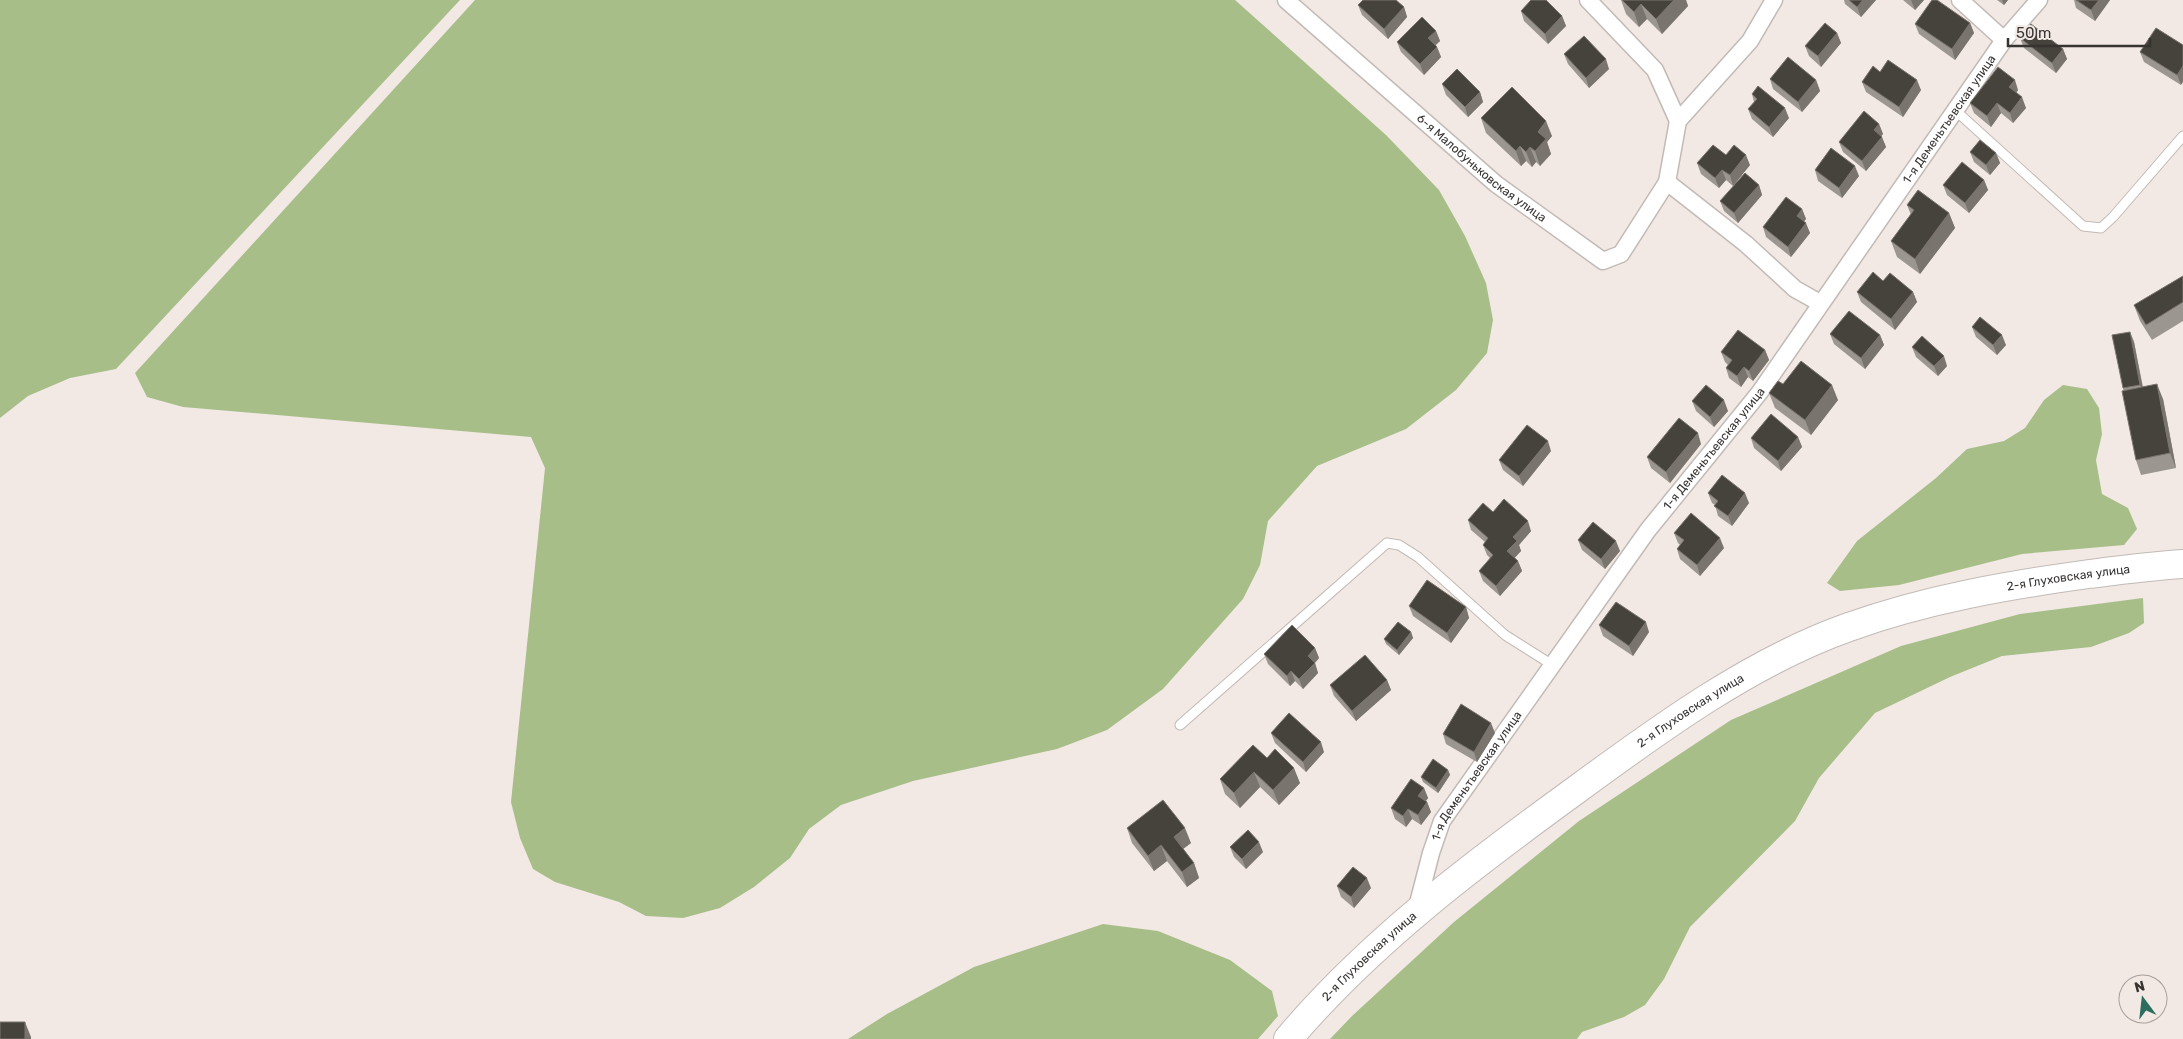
<svg xmlns="http://www.w3.org/2000/svg" width="2183" height="1039" font-family="Rubik,sans-serif">
<style>
.forest{fill:#a7be89}
.lines{fill:none;stroke-linecap:round;stroke-linejoin:round}
.lane-casing{stroke:#c2bab6;stroke-width:11}
.street-casing{stroke:#c2bab6;stroke-width:19}
.highway-casing{stroke:#c2bab6;stroke-width:30}
.lane{stroke:#fff;stroke-width:9}
.street{stroke:#fff;stroke-width:16}
.highway{stroke:#fff;stroke-width:28}
.wall{fill:#9c9690}
.shaded-wall{fill:#7a746e}
.building{fill:#46423c;stroke:#7a746e}
.labels{text-anchor:middle;stroke-width:5;stroke-linejoin:round;paint-order:stroke}
.street-label{font-size:12px;fill:#363331;stroke:#f2e9e4}
</style>
<rect width="100%" height="100%" fill="#f2e9e4"/>
<path class="forest" d="M0 0H460L116 369 70 378 28 396 0 418Z
M475 0H1235L1386 135 1439 190 1465 236 1486 283 1493 320 1487 353 1456 390 1406 429 1317 466 1268 521 1260 565 1243 599 1163 689 1107 730 1057 749 913 781 841 805 809 829 790 858 754 887 720 908 683 918 646 916 619 902 555 882 533 869 520 838 511 802 545 468 531 437 183 407 147 397 135 373Z
M2063 385 2087 389 2099 408 2102 434 2096 460 2102 494 2128 508 2137 529 2124 545 2022 554 1899 585 1840 591 1827 583 1857 541 1936 478 1967 449 2004 441 2025 428 2044 400Z
M2143 598 2144 623 2129 633 2091 647 2002 656 1950 677 1875 713 1819 778 1795 821 1690 927 1664 979 1645 1005 1624 1017 1582 1032 1577 1039H1330L1352 1016 1454 922 1579 821 1731 720 1901 646 2020 614Z
M1103 924 1158 931 1230 960 1272 991 1278 1016 1258 1039H848L887 1014 974 967Z"/>
<g class="lines">
<defs>
<path id="lane" d="M1955 110 2083 226 2101 228 2113 217 2183 136
M1180 725 1387 543 1399 545 1418 557 1505 635 1554 666"/>
<g id="street">
<path id="s1" d="M1286 0 1496 184 1603 261 1621 254 1667 182"/>
<path d="M1588 0 1655 70 1678 121"/>
<path d="M1774 0 1750 41 1678 121 1667 182 1746 244 1795 289 1820 303"/>
<path d="M1960 0 2004 40"/>
<path id="s2" d="M1416 911 1431 853 1442 821 1648 530 1760 392 2004 40 2039 0"/>
</g>
<g id="highway">
<path id="s3" d="M1288 1039C1370 942 1474 864 1576 790 1659 729 1752 661 1849 627 1927 599 2009 585 2089 574 2121 570 2152 566 2183 564"/>
</g>
</defs>
<use href="#lane" class="lane-casing"/>
<use href="#street" class="street-casing"/>
<use href="#highway" class="highway-casing"/>
<use href="#lane" class="lane"/>
<use href="#street" class="street"/>
<use href="#highway" class="highway"/>
</g>
<path class="wall" d="M1621 0H1686L1688 6 1662 34 1647 19 1639 27 1626 14Z
M1844 0H1876L1861 17 1845 4Z
M1903 0H1924L1915 10Z
M1997 0H2008L2004 5Z
M2074 0H2110L2095 21 2076 8Z
M1358 5 1404 7 1407 17 1388 39 1362 15Z
M1521 11 1562 16 1566 26 1548 44 1524 21Z
M1970 23 1974 33 1955 60 1919 34 1915 24Z
M1436 31 1440 41 1436 45 1437 47 1441 57 1424 75 1401 52 1397 42Z
M1837 33 1841 43 1821 67 1809 56 1805 46Z
M2020 38 2063 49 2067 59 2056 73 2024 48Z
M2183 45 2181 85 2144 62 2140 52Z
M1564 54 1609 69 1589 88 1568 64Z
M1880 72 1921 90 1903 117 1866 92 1862 82Z
M1770 79 1816 80 1820 91 1802 112 1773 89Z
M1442 84 1480 92 1483 102 1468 117 1446 95Z
M2018 90 2016 93 2026 108 2013 123 2001 113 1991 127 1974 113 1970 103Z
M1752 94 1789 118 1773 137 1752 119 1748 109 1754 102Z
M1481 118 1552 136 1547 142 1551 154 1540 166 1536 162 1532 167 1526 161 1521 166 1486 133Z
M1879 124 1883 134 1881 136 1886 147 1866 171 1843 152 1839 142Z
M1970 152 1996 153 2000 163 1990 175 1974 162Z
M1697 163 1750 165 1733 186 1726 180 1719 188 1701 174Z
M1815 170 1859 176 1842 198 1818 181Z
M1984 180 1988 190 1969 213 1947 195 1943 185Z
M1759 185 1762 195 1738 223 1724 211 1720 201Z
M1907 205 1949 213 1955 228 1920 274 1897 257 1891 241 1911 215Z
M1802 209 1806 219 1804 221 1810 233 1791 257 1766 237 1763 227Z
M2183 276V321L2152 340 2140 321 2134 305Z
M1883 281 1913 292 1917 302 1895 330 1861 302 1857 292Z
M1972 327 2006 345 1997 355 1976 337Z
M2130 332 2134 342 2143 387 2163 399 2176 468 2141 475 2136 460 2123 388Z
M1830 334 1880 335 1884 345 1865 369 1834 344Z
M1912 347 1947 366 1938 376 1916 357Z
M1765 350 1769 360 1753 381 1748 377 1741 387 1729 378 1726 368 1728 365 1725 362 1721 352Z
M1783 384 1838 400 1811 435 1775 408 1769 393Z
M1692 401 1728 411 1714 427 1696 411Z
M1798 437 1802 447 1781 471 1754 448 1751 438Z
M1701 444 1670 483 1651 468 1647 457Z
M1551 451 1523 486 1503 470 1499 460Z
M1708 493 1749 503 1732 526 1718 516 1715 505 1712 503Z
M1493 512 1531 531 1519 545 1521 551 1514 558 1518 561 1522 571 1500 596 1483 581 1479 571 1490 558 1487 555 1483 545 1485 542 1471 530 1468 520Z
M1674 533 1724 548 1700 576 1680 559 1677 549 1680 545 1678 543Z
M1578 540 1620 551 1605 569 1582 550Z
M1409 606 1466 607 1469 618 1451 643 1413 616Z
M1599 625 1649 632 1633 656 1603 636Z
M1411 632 1413 638 1399 655 1386 644 1384 639Z
M1315 648 1319 658 1315 663 1318 673 1303 689 1295 681 1290 686 1268 664 1264 654Z
M1387 680 1391 690 1356 721 1334 696 1330 685Z
M1271 733 1324 752 1306 772 1275 743Z
M1495 733 1477 762 1446 744 1443 734Z
M1267 758 1300 783 1279 805 1260 787 1240 808 1225 794 1220 779Z
M1448 770 1450 775 1438 793 1423 782 1421 777Z
M1424 788 1428 798 1426 801 1427 802 1431 812 1421 825 1412 819 1406 827 1395 819 1391 808Z
M1127 828 1191 843 1183 849 1194 863 1199 878 1187 887 1167 861 1154 871 1132 843Z
M1230 847 1263 852 1246 869 1234 857Z
M1337 886 1371 888 1354 908 1341 897Z"/>
<path class="shaded-wall" d="M1674 0H1686L1688 6 1662 34 1656 19Z
M1863 0H1876L1861 17 1857 7Z
M1911 0H1924L1915 10Z
M2002 0H2008L2004 5Z
M2099 0H2110L2095 21 2091 10Z
M1641 4 1647 19 1639 27 1634 12Z
M1404 7 1407 17 1388 39 1384 29Z
M1562 16 1566 26 1548 44 1545 34Z
M1970 23 1974 33 1955 60 1952 49Z
M1436 31 1440 41 1432 48 1428 38Z
M1837 33 1841 43 1821 67 1818 56Z
M1437 47 1441 57 1424 75 1420 64Z
M2063 49 2067 59 2056 73 2052 63Z
M1606 59 1609 69 1589 88 1586 78Z
M2183 66V82L2181 85 2177 75Z
M1816 80 1820 91 1802 112 1798 102Z
M1917 80 1921 90 1903 117 1899 107Z
M2015 80 2018 90 2013 98 2009 87Z
M1480 92 1483 102 1468 117 1465 107Z
M2022 97 2026 108 2013 123 2010 113Z
M1997 103 2001 113 1991 127 1987 116Z
M1785 108 1789 118 1773 137 1769 127Z
M1546 121 1552 136 1547 142 1551 154 1540 166 1535 151 1538 132Z
M1879 124 1883 134 1878 140 1874 130Z
M1882 137 1886 147 1866 171 1862 161Z
M1520 146 1526 161 1521 166 1516 151Z
M1530 147 1536 162 1532 167 1526 152Z
M1996 153 2000 163 1990 175 1986 165Z
M1746 155 1750 165 1733 186 1730 175Z
M1855 166 1859 176 1842 198 1839 188Z
M1722 170 1726 180 1719 188 1715 178Z
M1984 180 1988 190 1969 213 1965 203Z
M1759 185 1762 195 1738 223 1734 213Z
M1802 209 1806 219 1800 226 1797 216Z
M1949 213 1955 228 1920 274 1915 259Z
M1806 223 1810 233 1791 257 1788 247Z
M1913 292 1917 302 1895 330 1891 319Z
M2130 332 2134 342 2144 395 2140 385Z
M1880 335 1884 345 1865 369 1861 358Z
M2002 335 2006 345 1997 355 1993 345Z
M1765 350 1769 360 1753 381 1749 371Z
M1944 356 1947 366 1938 376 1934 366Z
M1744 367 1748 377 1741 387 1737 376Z
M2157 384 2163 399 2176 468 2170 453Z
M1832 385 1838 400 1811 435 1805 420Z
M1724 400 1728 411 1714 427 1710 417Z
M1698 433 1701 444 1670 483 1666 472Z
M1798 437 1802 447 1781 471 1778 461Z
M1548 441 1551 451 1523 486 1519 476Z
M1745 493 1749 503 1732 526 1728 516Z
M1528 521 1531 531 1519 545 1521 551 1511 562 1507 551 1513 537Z
M1720 538 1724 548 1700 576 1697 565Z
M1616 541 1620 551 1605 569 1601 559Z
M1518 561 1522 571 1500 596 1496 586Z
M1466 607 1469 618 1451 643 1447 633Z
M1646 622 1649 632 1633 656 1629 646Z
M1411 632 1413 638 1399 655 1397 650Z
M1315 648 1319 658 1312 666 1308 656Z
M1315 663 1318 673 1303 689 1299 679Z
M1291 671 1295 681 1290 686 1287 676Z
M1387 680 1391 690 1356 721 1352 711Z
M1491 723 1495 733 1477 762 1474 752Z
M1321 742 1324 752 1306 772 1303 762Z
M1294 768 1300 783 1279 805 1273 790Z
M1448 770 1450 775 1438 793 1436 788Z
M1254 772 1260 787 1240 808 1234 793Z
M1424 788 1428 798 1422 806 1418 796Z
M1427 802 1431 812 1421 825 1418 815Z
M1408 809 1412 819 1406 827 1403 816Z
M1185 828 1191 843 1179 852 1174 837Z
M1259 842 1263 852 1246 869 1242 859Z
M1161 845 1167 861 1154 871 1148 856Z
M1194 863 1199 878 1187 887 1182 872Z
M1367 878 1371 888 1354 908 1351 897Z
M25 1022 31 1037V1039H25Z"/>
<path class="building" d="M1363 0H1396L1404 7 1384 29 1358 5Z
M1531 0H1546L1562 16 1545 34 1521 11Z
M1622 0H1674L1656 19 1641 4 1634 12Z
M1849 0H1863L1857 7Z
M1932 0H1937L1970 23 1952 49 1915 24Z
M2076 0H2099L2091 10Z
M1422 17 1436 31 1428 38 1437 47 1420 64 1397 42Z
M1825 23 1837 33 1818 56 1805 46Z
M2031 24 2063 49 2052 63 2020 38Z
M2156 28 2183 45V66L2177 75 2140 52Z
M1584 36 1606 59 1586 78 1564 54Z
M1788 57 1816 80 1798 102 1770 79Z
M1888 60 1917 80 1899 107 1862 82 1873 66 1880 72Z
M1998 67 2015 80 2009 87 2022 97 2010 113 1997 103 1987 116 1970 103Z
M1457 69 1480 92 1465 107 1442 84Z
M1758 86 1785 108 1769 127 1748 109 1757 99 1752 94Z
M1512 87 1546 121 1538 132 1546 139 1535 151 1530 147 1526 152 1520 146 1516 151 1481 118Z
M1864 111 1879 124 1874 130 1882 137 1862 161 1839 142Z
M1980 140 1996 153 1986 165 1970 152Z
M1713 145 1726 155 1734 145 1746 155 1730 175 1722 170 1715 178 1697 163Z
M1831 148 1855 166 1839 188 1815 170Z
M1962 162 1984 180 1965 203 1943 185Z
M1745 173 1759 185 1734 213 1720 201Z
M1918 190 1949 213 1915 259 1891 241 1914 210 1907 205Z
M1786 197 1802 209 1797 216 1806 223 1788 247 1763 227Z
M1873 272 1883 281 1890 273 1913 292 1891 319 1857 292Z
M2183 276V302L2146 325 2134 305Z
M1849 311 1880 335 1861 358 1830 334Z
M1980 317 2002 335 1993 345 1972 327Z
M1738 330 1765 350 1749 371 1744 367 1737 376 1726 368 1732 360 1721 352Z
M2130 332 2140 385 2123 388 2112 335Z
M1922 336 1944 356 1934 366 1912 347Z
M1801 361 1832 385 1805 420 1769 393 1778 381 1783 384Z
M2157 384 2170 453 2136 460 2122 391Z
M1706 385 1724 400 1710 417 1692 401Z
M1771 414 1798 437 1778 461 1751 438Z
M1679 418 1698 433 1666 472 1647 457Z
M1527 425 1548 441 1519 476 1499 460Z
M1722 475 1745 493 1728 516 1714 506 1718 501 1708 493Z
M1504 499 1528 521 1513 537 1517 541 1507 551 1518 561 1496 586 1479 571 1493 555 1483 545 1488 538 1468 520 1483 503 1493 512Z
M1691 513 1720 538 1697 565 1677 549 1684 540 1674 533Z
M1593 522 1616 541 1601 559 1578 540Z
M1427 580 1466 607 1447 633 1409 606Z
M1616 602 1646 622 1629 646 1599 625Z
M1398 622 1411 632 1397 650 1384 639Z
M1292 625 1315 648 1308 656 1315 663 1299 679 1291 671 1287 676 1264 654Z
M1365 655 1387 680 1352 711 1330 685Z
M1461 704 1491 723 1474 752 1443 734Z
M1289 713 1321 742 1303 762 1271 733Z
M1253 745 1267 758 1275 749 1294 768 1273 790 1254 772 1234 793 1220 779Z
M1433 759 1448 770 1436 788 1421 777Z
M1411 779 1424 788 1418 796 1427 802 1418 815 1408 809 1403 816 1391 808Z
M1163 800 1185 828 1174 837 1194 863 1182 872 1161 845 1148 856 1127 828Z
M1248 830 1259 842 1242 859 1230 847Z
M1353 867 1367 878 1351 897 1337 886Z
M0 1022H25V1039H0Z"/>
<g class="labels">
<g class="street-label">
<text dy="4" stroke="none"><textPath href="#s2" startOffset="960">1-я Деменьтьевская улица</textPath></text>
<text dy="4" stroke="none"><textPath href="#s1" startOffset="258">6-я Малобуньковская улица</textPath></text>
<text dy="4" stroke="none"><textPath href="#s2" startOffset="555">1-я Деменьтьевская улица</textPath></text>
<text dy="4" stroke="none"><textPath href="#s3" startOffset="926">2-я Глуховская улица</textPath></text>
<text dy="4" stroke="none"><textPath href="#s3" startOffset="521">2-я Глуховская улица</textPath></text>
<text dy="4" stroke="none"><textPath href="#s2" startOffset="150">1-я Деменьтьевская улица</textPath></text>
<text dy="4" stroke="none"><textPath href="#s3" startOffset="116">2-я Глуховская улица</textPath></text>
</g>
</g>
<g transform="translate(2143 999) rotate(345)"><circle r="24" fill="#f2e9e4" stroke="#a7a09c"/>
<path d="M0-4L9 19L0 12L-9 19Z" fill="#2b6e5f"/>
<text y="-8" font-size="14" font-weight="bold" text-anchor="middle" fill="#363331">N</text>
</g>
<path d="M2008 38v8h142v-8" fill="none" stroke="#363331" stroke-width="2.5"/>
<text x="2016" y="38" font-size="15" fill="#363331" stroke="#f2e9e4" stroke-width="4" paint-order="stroke">50 m</text>
</svg>
